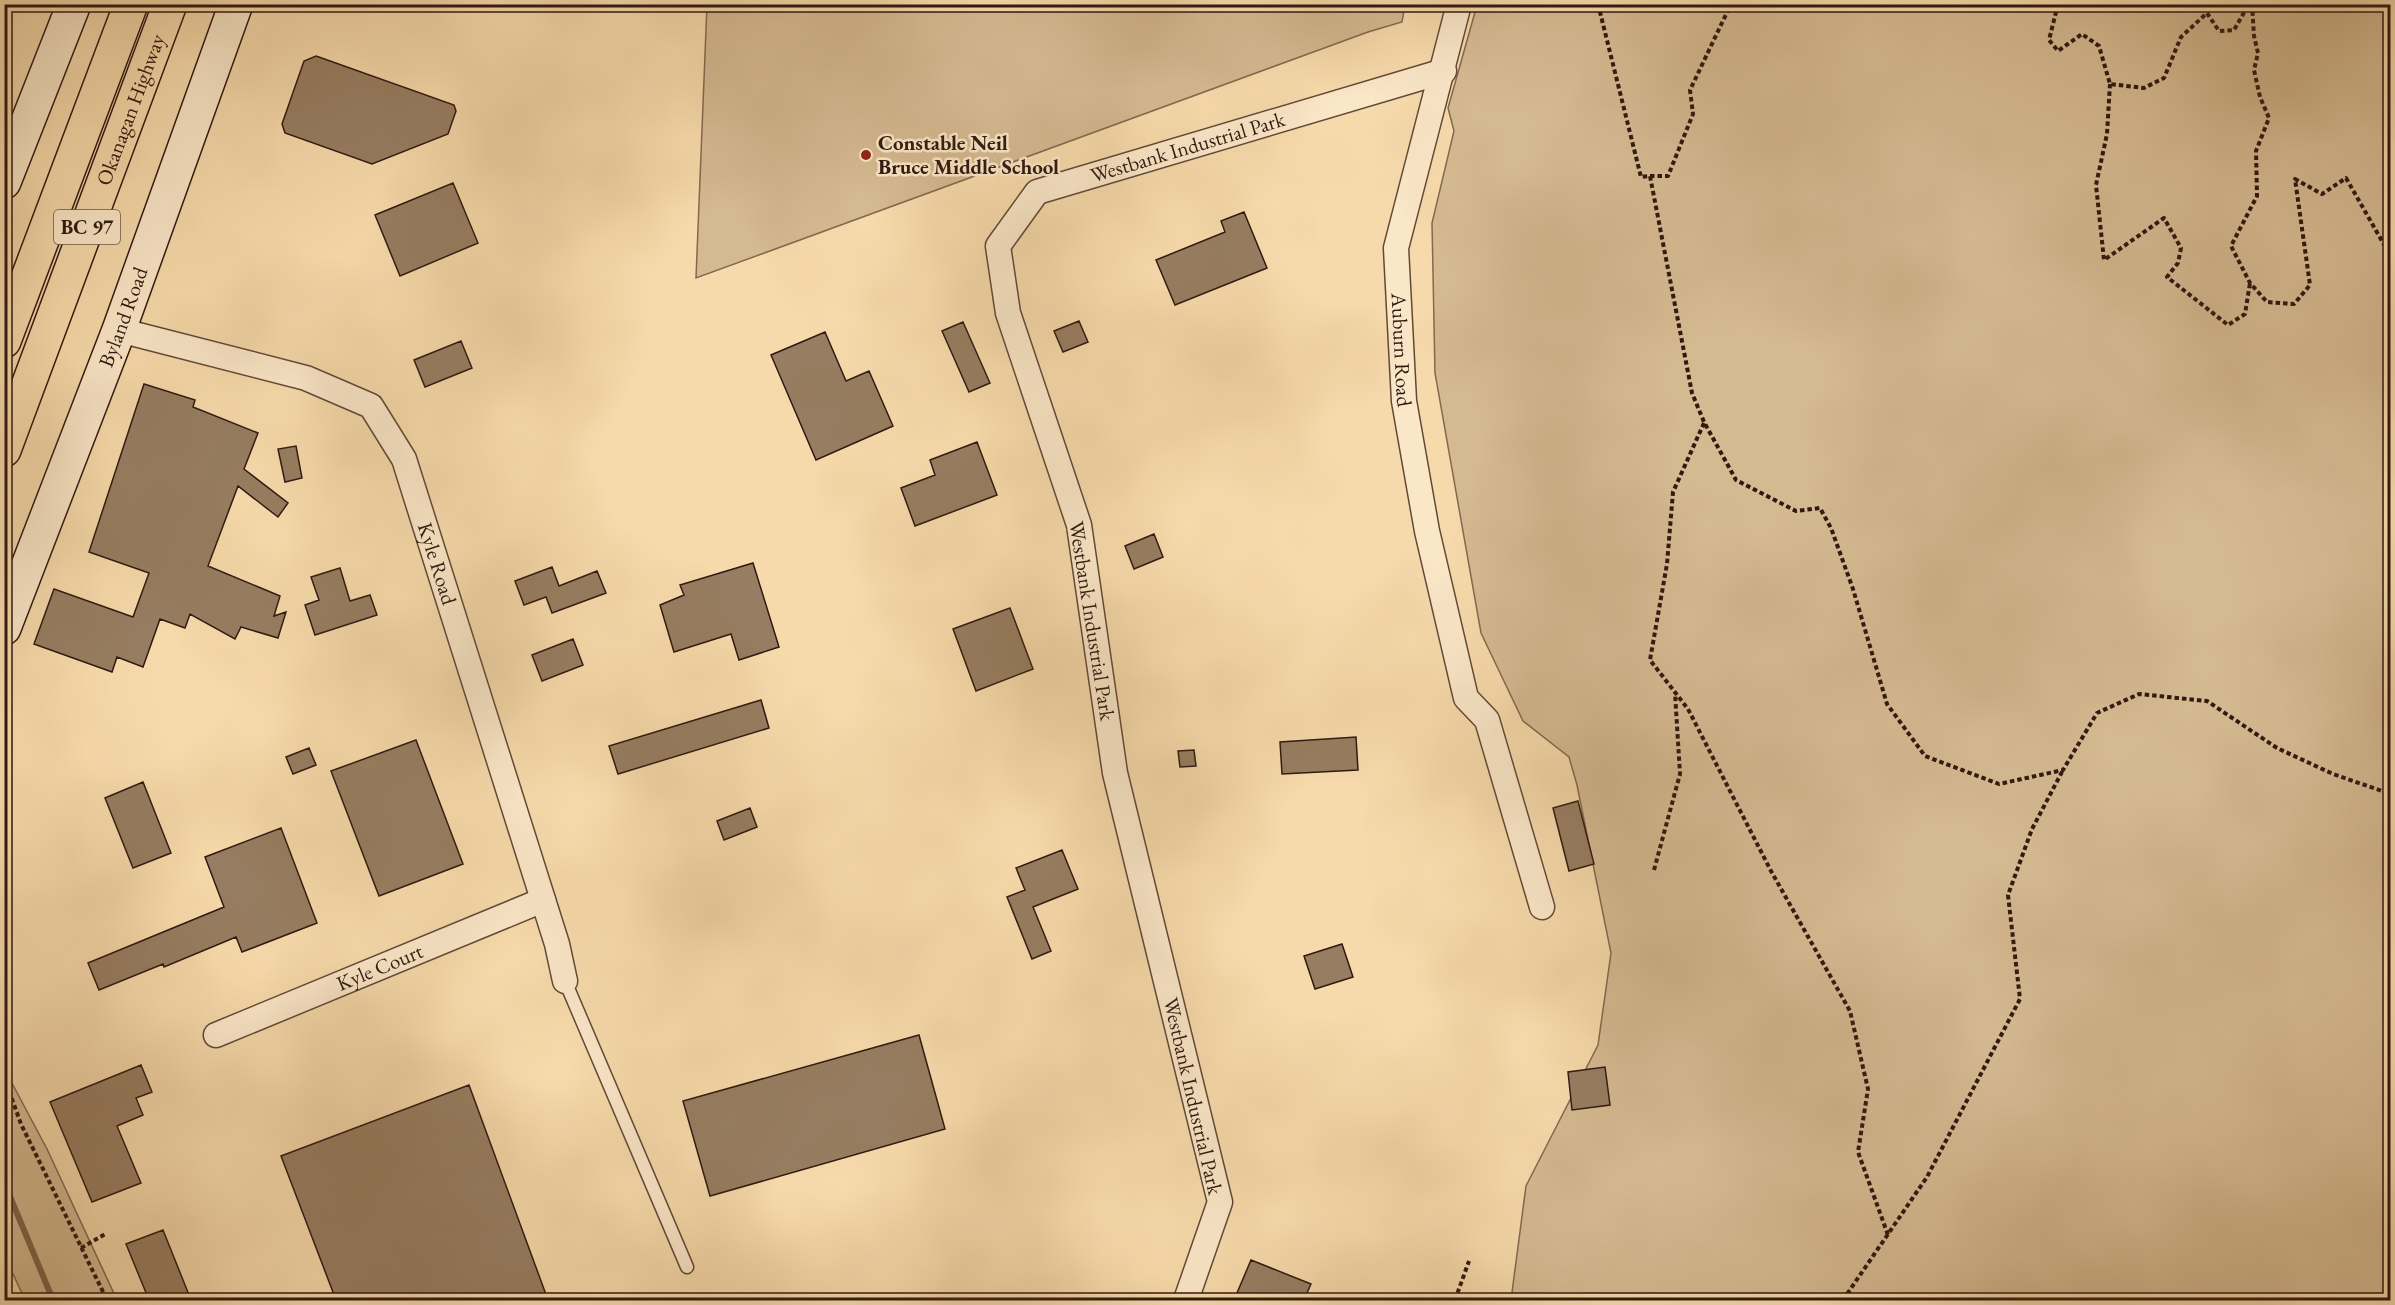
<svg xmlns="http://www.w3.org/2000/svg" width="2395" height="1305" font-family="'EB Garamond',serif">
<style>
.green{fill:#d5b991;stroke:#826950;stroke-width:1.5}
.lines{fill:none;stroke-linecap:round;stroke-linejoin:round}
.stream{stroke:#7f654d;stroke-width:6}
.building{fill:#977d61;stroke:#301910;stroke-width:1.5}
.lane-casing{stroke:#624937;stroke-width:15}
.street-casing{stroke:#624937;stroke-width:27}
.secondary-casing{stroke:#301910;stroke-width:36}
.highway-casing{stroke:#301910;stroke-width:36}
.path{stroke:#301910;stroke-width:4;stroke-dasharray:4.5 3;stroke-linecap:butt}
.lane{stroke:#fae7c8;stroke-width:12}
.street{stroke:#fae7c8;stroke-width:24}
.secondary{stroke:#fae7c8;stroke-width:33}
.highway{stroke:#f7daab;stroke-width:33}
.poi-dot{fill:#8f2418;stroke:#fae7c8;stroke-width:2}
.labels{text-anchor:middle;stroke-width:5;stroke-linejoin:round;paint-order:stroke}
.shield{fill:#fae7c8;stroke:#6d5747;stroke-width:1.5}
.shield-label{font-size:20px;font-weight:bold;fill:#301910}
.street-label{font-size:21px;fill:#301910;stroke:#fae7c8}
.poi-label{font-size:21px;font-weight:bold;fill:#301910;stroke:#fae7c8;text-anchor:start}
</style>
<rect width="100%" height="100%" fill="#f7daab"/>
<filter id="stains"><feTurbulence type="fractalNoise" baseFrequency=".00333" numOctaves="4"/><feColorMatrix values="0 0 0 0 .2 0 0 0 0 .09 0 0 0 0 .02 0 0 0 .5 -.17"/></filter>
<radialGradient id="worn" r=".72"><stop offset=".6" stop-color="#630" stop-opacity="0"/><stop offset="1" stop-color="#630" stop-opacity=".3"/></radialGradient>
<path class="green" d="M707 5V4L1405 5 1402 22 1368 32 696 278Z
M1477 5H2390V1300H1511L1526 1186 1598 1045 1611 953 1577 785 1569 757 1523 721 1481 633 1435 373 1432 223 1454 131 1448 108Z
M5 1070 47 1149 117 1300H25L13 1274 5 1277Z"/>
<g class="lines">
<path class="stream" d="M4 1182 53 1300"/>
</g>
<path class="building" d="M316 56 454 105 456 111 448 134 372 164 285 133 282 124 304 61Z
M453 183 478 243 400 276 375 215Z
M1244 212 1267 268 1175 305 1156 260 1225 232 1221 221Z
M1079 321 1088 342 1063 352 1054 331Z
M963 322 990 383 969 392 942 331Z
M825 332 846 381 869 371 893 426 816 460 771 355Z
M461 341 472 368 425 387 414 360Z
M144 384 195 400 193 407 258 433 244 469 288 503 278 517 238 486 208 566 280 596 274 616 286 612 278 638 241 627 235 639 190 614 185 628 160 619 143 667 117 657 112 672 34 644 54 589 133 617 149 573 89 552Z
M977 442 997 495 915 526 901 488 935 475 930 460Z
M296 446 302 478 285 482 278 449Z
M1154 534 1163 557 1134 569 1125 546Z
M753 563 779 647 739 660 731 634 674 652 660 605 684 595 680 585Z
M552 567 559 586 597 571 606 593 552 613 546 597 524 605 515 581Z
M340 568 350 601 370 595 377 615 315 635 305 605 319 600 311 577Z
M1010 608 1033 669 976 691 953 629Z
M573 639 583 665 542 681 532 655Z
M761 700 769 728 618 774 609 746Z
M1356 737 1358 770 1282 774 1280 742Z
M416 740 463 864 379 896 331 771Z
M309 748 316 765 293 774 286 757Z
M1194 750 1196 766 1180 767 1178 751Z
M143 782 171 853 133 868 105 798Z
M1578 801 1594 864 1569 871 1553 808Z
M750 808 757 827 724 840 717 821Z
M281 828 317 923 242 952 236 937 164 967 163 964 99 990 88 963 224 907 205 857Z
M1062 850 1078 889 1033 907 1051 951 1032 959 1007 897 1025 890 1016 868Z
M1342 944 1353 977 1315 989 1304 956Z
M919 1035 945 1129 710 1196 683 1101Z
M141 1065 152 1092 136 1098 143 1115 117 1126 141 1183 92 1202 50 1102Z
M1605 1067 1610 1105 1572 1110 1568 1072Z
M469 1085 548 1300H336L281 1156Z
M163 1230 191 1300H149L126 1244Z
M1251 1260 1311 1284 1304 1300H1234Z"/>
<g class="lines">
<defs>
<path id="lane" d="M565 981 687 1267"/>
<g id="street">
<path id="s1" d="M1459 4 1396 248 1404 401 1427 531 1466 698 1487 720 1542 907"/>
<path id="s2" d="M119 330 306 378 371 406 404 459 557 944 565 981"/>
<path id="s3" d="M216 1035 543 900"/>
<path id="s4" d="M1186 1300 1220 1202 1115 773 1079 525 1008 313 998 246 1037 192 1444 71"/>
</g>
<g id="secondary">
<path d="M4 182 74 4"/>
<path id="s5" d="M4 628 119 330 236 4"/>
</g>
<g id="highway">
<path d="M4 341 131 4"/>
<path id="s6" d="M4 450 170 4"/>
</g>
</defs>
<use href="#lane" class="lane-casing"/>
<use href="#street" class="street-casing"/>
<use href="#secondary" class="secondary-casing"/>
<use href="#highway" class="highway-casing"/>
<path class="path" d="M1598 4 1641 177 1650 176 1692 393 1704 422 1736 480 1796 511 1820 508 1831 528 1853 589 1887 704 1925 756 1999 784 2063 770 2097 713 2139 694 2207 701 2277 748 2333 774 2382 791 2390 790
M2058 4 2049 40 2058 51 2082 34 2099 46 2110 84 2144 88 2164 78 2181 37 2207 13 2219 31 2234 30 2249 4
M2252 4 2254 36 2258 53 2254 70 2260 97 2269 118 2256 151 2257 196 2231 246 2250 283 2267 302 2294 304 2310 285 2295 179 2322 194 2346 178 2390 255
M2110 84 2107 134 2096 185 2104 260 2164 218 2181 248 2178 263 2167 277 2228 325 2245 314 2250 283
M1650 176H1668L1693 114 1690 90 1731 4
M1704 423 1673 492 1667 564 1650 660 1688 709 1771 871 1850 1011 1868 1089 1858 1152 1888 1235
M1654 870 1680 774 1675 693
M4 1077 21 1124 107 1300
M81 1248 107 1233
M1455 1300 1469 1261
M1843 1300 1927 1177 2020 999 2008 895 2032 829 2063 770"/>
<use href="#lane" class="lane"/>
<use href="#street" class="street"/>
<use href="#secondary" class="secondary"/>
<use href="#highway" class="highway"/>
</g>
<circle class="poi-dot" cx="866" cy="155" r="6"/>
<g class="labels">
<rect class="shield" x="54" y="210" width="66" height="34" rx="4.5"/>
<g class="shield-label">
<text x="87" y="234">BC 97</text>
</g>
<g class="street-label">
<text dy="7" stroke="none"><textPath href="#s6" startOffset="363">Okanagan Highway</textPath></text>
<text dy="7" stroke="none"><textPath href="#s4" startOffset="1311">Westbank Industrial Park</textPath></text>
<text dy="7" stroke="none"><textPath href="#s5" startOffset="333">Byland Road</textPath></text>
<text dy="7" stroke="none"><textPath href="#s1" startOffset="354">Auburn Road</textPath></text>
<text dy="7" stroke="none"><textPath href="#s2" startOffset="436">Kyle Road</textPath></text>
<text transform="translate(1092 621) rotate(81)" y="7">Westbank Industrial Park</text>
<text dy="7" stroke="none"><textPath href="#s3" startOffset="177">Kyle Court</textPath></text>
<text transform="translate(1193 1096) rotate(77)" y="7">Westbank Industrial Park</text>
</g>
<g class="poi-label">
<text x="878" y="150">Constable Neil<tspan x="878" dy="24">Bruce Middle School</tspan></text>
</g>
</g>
<rect width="2395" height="1305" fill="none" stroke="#f7daab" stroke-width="24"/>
<rect x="6" y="6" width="2383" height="1293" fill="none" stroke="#301910" stroke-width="3"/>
<rect x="12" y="12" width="2371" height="1281" fill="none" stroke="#301910" stroke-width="1.5"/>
<rect width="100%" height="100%" filter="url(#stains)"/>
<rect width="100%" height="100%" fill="url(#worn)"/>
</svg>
